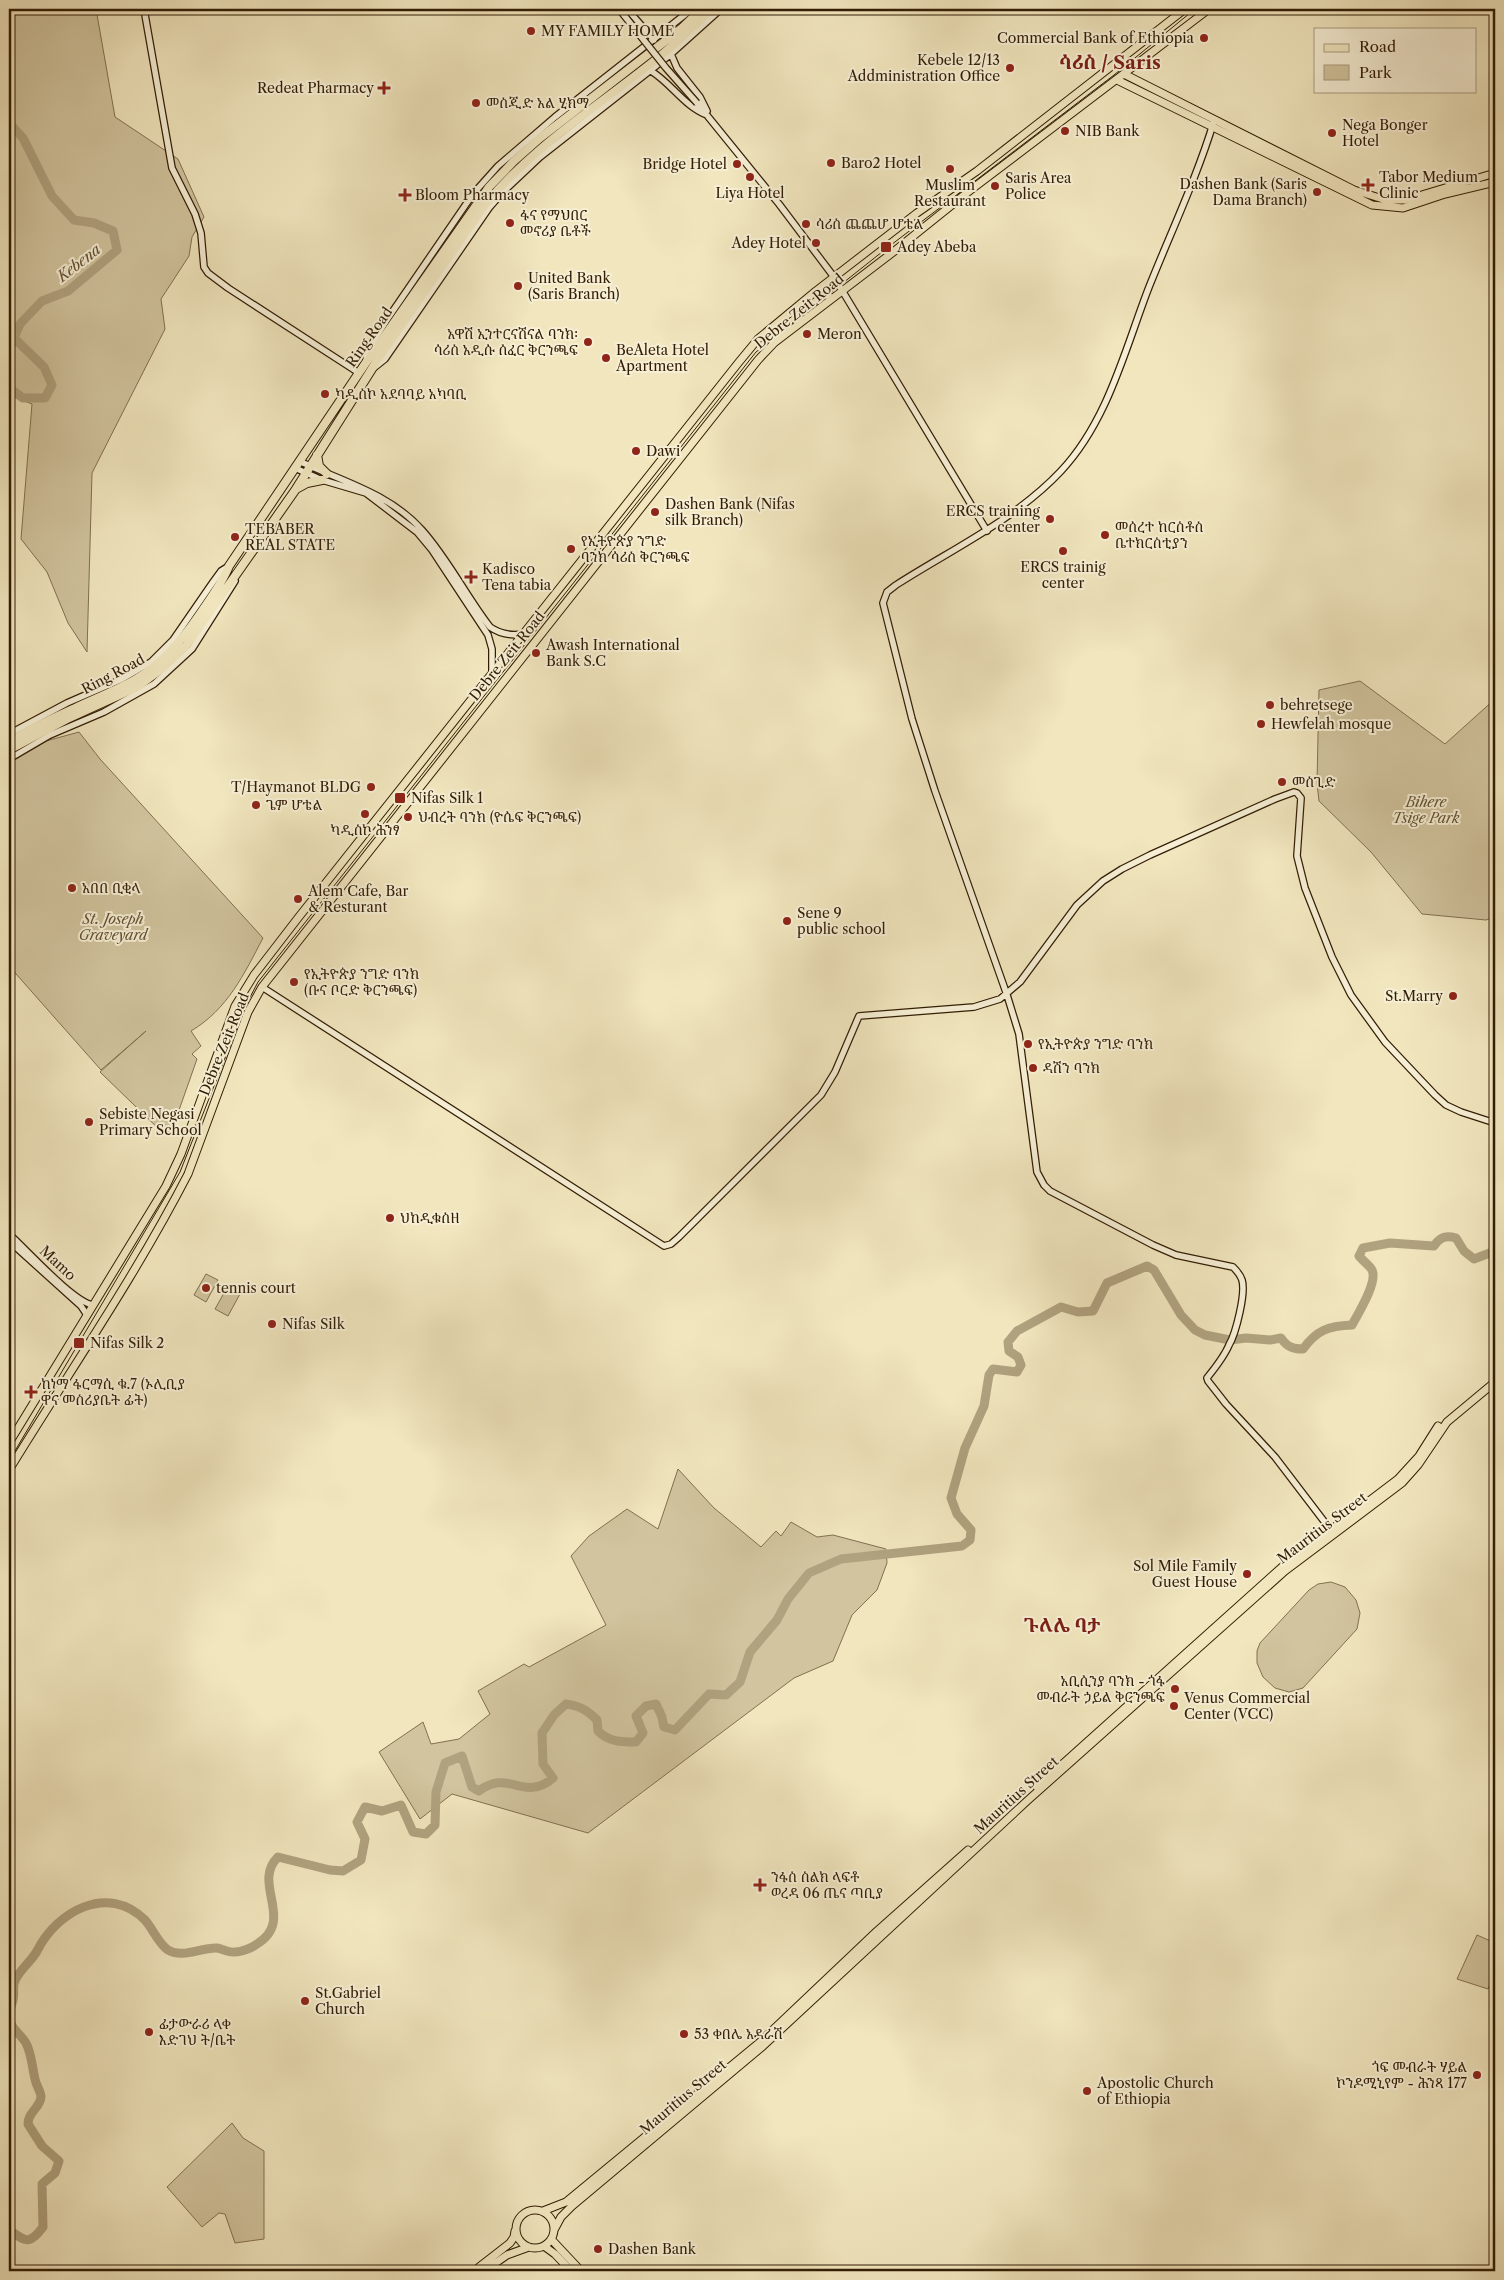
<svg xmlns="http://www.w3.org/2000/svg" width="1504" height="2280" font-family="'Libre Caslon Text','Noto Serif Ethiopic',serif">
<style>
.green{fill:#d1c49e;stroke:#827051}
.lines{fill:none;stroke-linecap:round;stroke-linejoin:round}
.river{stroke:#b0a27f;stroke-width:9}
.secondary-casing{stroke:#321d04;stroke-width:8}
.primary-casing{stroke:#321d04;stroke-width:9}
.highway-casing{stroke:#321d04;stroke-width:10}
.secondary{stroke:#f6efd5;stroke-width:5.5}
.primary{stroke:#f1e6be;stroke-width:7}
.highway{stroke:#f1e6be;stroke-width:8}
.tram{stroke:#321d04;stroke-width:1}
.secondary-bridge-casing{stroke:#321d04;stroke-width:8;stroke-linecap:butt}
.secondary-bridge{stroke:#f6efd5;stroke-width:5.5}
.poi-dot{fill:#8f2418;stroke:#f6efd5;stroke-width:2}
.labels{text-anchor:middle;stroke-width:4;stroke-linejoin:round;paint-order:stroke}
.poi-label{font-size:14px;fill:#321d04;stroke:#f6efd5;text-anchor:start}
.street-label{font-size:14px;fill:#321d04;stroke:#f6efd5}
.park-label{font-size:14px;font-style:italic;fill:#624f32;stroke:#f6efd5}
.water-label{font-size:15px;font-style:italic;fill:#645235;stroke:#f6efd5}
.district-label{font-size:19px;font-weight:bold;fill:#7a1f14;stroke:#f6efd5}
</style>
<rect width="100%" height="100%" fill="#f1e6be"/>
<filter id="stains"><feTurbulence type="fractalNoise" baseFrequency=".004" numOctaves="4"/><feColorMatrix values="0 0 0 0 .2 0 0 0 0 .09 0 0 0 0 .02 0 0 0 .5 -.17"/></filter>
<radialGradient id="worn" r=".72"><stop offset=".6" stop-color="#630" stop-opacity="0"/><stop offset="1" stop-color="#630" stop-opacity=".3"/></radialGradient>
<path class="green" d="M9 9H96L115 117 178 159 204 217 192 237 189 256 161 299 165 329 92 473 87 652 68 623 47 572 21 539 32 404 9 395Z
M1360 681 1445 744 1495 699V917L1486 920 1422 914 1371 852 1319 801 1317 783 1319 690Z
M79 732 100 759 263 938C244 974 228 1009 191 1031L201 1046 192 1054 197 1059 172 1130 164 1134 100 1072 146 1031 101 1070 9 966V761L46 741Z
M206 1274 218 1280 206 1302 194 1295Z
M228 1286 240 1294 228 1316 215 1309Z
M678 1469 714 1508 761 1547 776 1531 781 1536 791 1522 817 1537 833 1535 886 1549 887 1563 877 1590 852 1615 833 1661 794 1678 588 1833 452 1794 420 1819 379 1752 423 1722 431 1744 459 1739 490 1714 478 1691 524 1664 529 1667 606 1625 571 1556 589 1536 627 1509 658 1529Z
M1331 1582 1345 1587 1356 1600 1360 1613 1357 1629 1303 1688 1289 1692 1275 1688 1263 1677 1257 1663V1651L1260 1643 1309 1590 1318 1584Z
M1477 1935 1495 1943V1973L1488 1989 1457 1979Z
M232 2123 243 2138 264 2151V2239L235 2243 225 2214 219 2213 202 2227 167 2187Z"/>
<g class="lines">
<path class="river" d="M9 123 23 138 52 196 74 220 94 223 113 231 117 250 68 291 42 301 20 324 14 338 44 367 52 385 45 398H23L9 388
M9 2230C25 2240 28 2247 43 2227L42 2184 55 2173 59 2161 42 2146 28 2124C28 2112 40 2108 41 2097 41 2092 36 2085 35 2079 32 2067 32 2055 26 2043 20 2033 8 2027 9 2014 9 2010 12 2005 13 2000 15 1994 12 1986 15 1981 19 1970 31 1962 37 1951 57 1911 108 1883 145 1920 153 1929 158 1943 168 1950 182 1959 202 1947 217 1948 223 1949 229 1953 235 1952 241 1952 252 1948 257 1944 296 1920 251 1883 278 1857L330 1870 343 1871 361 1860 365 1839 357 1822 365 1807 382 1811 401 1805 413 1832 426 1834 435 1825 436 1792 445 1763 462 1756 472 1787 479 1791C509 1768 523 1803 553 1778L543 1764 542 1733 554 1715 566 1704C580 1706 587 1710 597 1720L598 1731C609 1742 621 1742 636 1742L643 1733 636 1716 646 1706 656 1704 662 1717 664 1727 675 1730 709 1694 726 1695 740 1682 750 1652 777 1620 788 1599 809 1573 841 1559 962 1546 970 1540 971 1530 957 1514 951 1498 965 1448 984 1406 989 1375 993 1369 1017 1372 1021 1365 1018 1357 1009 1351 1008 1342 1017 1331 1061 1307 1078 1312 1093 1311 1107 1283 1147 1266 1154 1270 1181 1315 1195 1330 1205 1335 1230 1340 1246 1338 1270 1340 1281 1338C1287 1347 1293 1349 1303 1349 1317 1330 1328 1326 1352 1325 1358 1314 1378 1282 1372 1270 1370 1266 1362 1260 1359 1256L1363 1248 1390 1243 1434 1246C1440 1237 1446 1235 1456 1238L1464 1251 1474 1259 1495 1251"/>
<defs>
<path id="secondary" d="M144 9 172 168 195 214 201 233 204 267 208 273 228 288 359 373
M627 9 654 40
M671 54 677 68 700 97 707 111
M651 71C671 83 685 107 707 115
M697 103 779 204 834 277 987 531
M1214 121C1197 177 1171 232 1149 287 1125 349 1108 421 1061 471 1015 520 952 549 896 585L887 592 883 603 912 719 935 791 1007 995 1019 1034 1037 1172 1044 1185 1050 1191 1153 1245 1176 1255 1233 1267C1237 1271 1240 1274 1242 1280 1246 1293 1236 1333 1229 1345 1224 1357 1215 1368 1207 1378L1208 1381 1226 1404 1275 1457 1333 1533
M366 362 367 352 386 321 473 194 498 166 555 117 692 9
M375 367 385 359 489 208 502 193 540 157 671 54 721 9
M299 461C341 481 389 493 422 530 448 559 466 596 490 627 500 634 510 636 523 634
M295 468 322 480 366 493 417 532 432 550 488 635 492 649V673
M9 734 67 703 120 680 151 662 173 640 213 582 221 571 229 566
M9 759 50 735 104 712 154 684 192 649 235 581
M262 987 664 1246 671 1244 679 1237 821 1095 835 1072 859 1016 974 1007 1000 999 1020 982 1077 905 1103 881 1122 869 1150 855 1275 799 1294 792 1297 793 1301 798 1297 856 1305 888 1332 957 1351 995 1385 1042 1435 1095 1446 1105 1461 1112 1495 1123
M9 1234C26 1249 73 1302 93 1305
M9 1241 81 1306 87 1315"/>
<path id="primary" d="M1124 74 1354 190 1386 200H1405L1495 173
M1117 80 1372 205 1403 208 1445 194 1495 182
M822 287 831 299
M9 1443 166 1186 181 1154 235 1006 254 975 298 918 739 362 758 339 816 291 917 213 977 171 1185 9
M9 1470C69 1372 135 1277 188 1174L248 1012 262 987 758 360 774 343 892 253 968 192 1209 9
M1037 1787 1282 1567 1398 1479 1419 1456 1438 1426
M516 2229a19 19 0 1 1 38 0a19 19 0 1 1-38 0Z
M543 2211 566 2202 759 2043 877 1931 968 1850
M554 2230 561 2217 572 2206 763 2046 1027 1801 1285 1571 1402 1483 1418 1465 1447 1422 1495 1382
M551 2239 581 2271
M544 2246 555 2254 571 2271
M474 2271 510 2243 514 2237 515 2231
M484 2271 507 2255 529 2247"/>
<path id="highway" d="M317 455 319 466 327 474
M298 488 307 483 322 480
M9 742C29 730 51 719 73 709 102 695 133 685 157 664 176 648 190 629 204 608 213 595 223 581 229 566L365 364 489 187 514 161 540 138 682 28 702 9
M9 750 69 718 137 687 160 670 186 646 296 489 380 356 485 205C548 127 643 82 711 9"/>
</defs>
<use href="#secondary" class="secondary-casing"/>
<use href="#primary" class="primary-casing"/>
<use href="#highway" class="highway-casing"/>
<use href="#secondary" class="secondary"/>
<use href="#primary" class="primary"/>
<use href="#highway" class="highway"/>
<path class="tram" d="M9 1461 180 1172 246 1005 258 982 756 352 887 248 1114 75 1195 9"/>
<defs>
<path id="secondary-bridge" d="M619 9 666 68 697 103"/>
</defs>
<use href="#secondary-bridge" class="secondary-bridge-casing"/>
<use href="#secondary-bridge" class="secondary-bridge"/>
</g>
<g class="poi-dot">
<circle cx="531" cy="31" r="5"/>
<circle cx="1204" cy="38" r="5"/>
<circle cx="1010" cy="68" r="5"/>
<path d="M381.5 80.5h5v5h5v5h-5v5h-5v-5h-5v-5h5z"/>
<circle cx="476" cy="103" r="5"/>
<circle cx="1065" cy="131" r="5"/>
<circle cx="1332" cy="133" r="5"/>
<circle cx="831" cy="163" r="5"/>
<circle cx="737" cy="164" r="5"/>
<circle cx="950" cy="169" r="5"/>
<circle cx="750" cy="177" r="5"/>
<path d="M1365.5 177.5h5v5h5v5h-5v5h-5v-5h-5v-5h5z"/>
<circle cx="995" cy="186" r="5"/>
<circle cx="1317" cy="192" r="5"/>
<path d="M402.5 187.5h5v5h5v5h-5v5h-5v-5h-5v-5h5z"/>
<circle cx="510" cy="223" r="5"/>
<circle cx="806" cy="224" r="5"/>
<circle cx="816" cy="243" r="5"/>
<rect x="880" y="241" width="12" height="12" rx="2.5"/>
<circle cx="518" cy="286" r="5"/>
<circle cx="807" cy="334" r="5"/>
<circle cx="588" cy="342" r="5"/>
<circle cx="606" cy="358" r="5"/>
<circle cx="325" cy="394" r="5"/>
<circle cx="636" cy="451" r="5"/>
<circle cx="655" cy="512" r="5"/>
<circle cx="1050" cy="519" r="5"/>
<circle cx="1105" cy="535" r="5"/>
<circle cx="235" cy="537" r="5"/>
<circle cx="571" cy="549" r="5"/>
<circle cx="1063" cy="551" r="5"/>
<path d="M468.5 569.5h5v5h5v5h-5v5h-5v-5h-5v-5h5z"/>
<circle cx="536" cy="653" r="5"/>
<circle cx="1270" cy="705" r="5"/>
<circle cx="1261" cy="724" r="5"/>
<circle cx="1282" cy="782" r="5"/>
<circle cx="371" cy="787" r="5"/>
<rect x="394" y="792" width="12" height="12" rx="2.5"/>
<circle cx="256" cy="805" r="5"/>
<circle cx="365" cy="814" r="5"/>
<circle cx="408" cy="817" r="5"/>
<circle cx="72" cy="888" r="5"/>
<circle cx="298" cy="899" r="5"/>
<circle cx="787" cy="921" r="5"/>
<circle cx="294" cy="982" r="5"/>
<circle cx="1453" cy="996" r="5"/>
<circle cx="1028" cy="1044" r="5"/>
<circle cx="1033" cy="1068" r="5"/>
<circle cx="89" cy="1122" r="5"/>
<circle cx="390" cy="1218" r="5"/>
<circle cx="206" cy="1288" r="5"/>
<circle cx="272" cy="1324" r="5"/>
<rect x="73" y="1337" width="12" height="12" rx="2.5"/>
<path d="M28.5 1384.5h5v5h5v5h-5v5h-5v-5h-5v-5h5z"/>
<circle cx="1247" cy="1574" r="5"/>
<circle cx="1175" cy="1689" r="5"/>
<circle cx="1174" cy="1706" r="5"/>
<path d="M757.5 1877.5h5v5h5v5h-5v5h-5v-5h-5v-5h5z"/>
<circle cx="305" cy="2001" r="5"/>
<circle cx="149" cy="2032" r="5"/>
<circle cx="684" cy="2034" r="5"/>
<circle cx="1477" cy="2075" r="5"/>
<circle cx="1087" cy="2091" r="5"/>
<circle cx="598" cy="2249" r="5"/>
</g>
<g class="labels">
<g class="poi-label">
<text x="541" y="36">MY FAMILY HOME</text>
<text x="1194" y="43" text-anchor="end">Commercial Bank of Ethiopia</text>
<text x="1000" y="65" text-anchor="end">Kebele 12/13<tspan x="1000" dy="16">Addministration Office</tspan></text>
<text x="374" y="93" text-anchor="end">Redeat Pharmacy</text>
<text x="486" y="108">መስጂድ አል ሂክማ</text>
<text x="1342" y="130">Nega Bonger<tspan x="1342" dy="16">Hotel</tspan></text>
<text x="1075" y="136">NIB Bank</text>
<text x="841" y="168">Baro2 Hotel</text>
<text x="727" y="169" text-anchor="end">Bridge Hotel</text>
<text x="1379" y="182">Tabor Medium<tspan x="1379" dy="16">Clinic</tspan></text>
<text x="1005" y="183">Saris Area<tspan x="1005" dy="16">Police</tspan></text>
<text x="1307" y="189" text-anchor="end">Dashen Bank (Saris<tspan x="1307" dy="16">Dama Branch)</tspan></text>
<text x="950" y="190" text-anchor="middle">Muslim<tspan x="950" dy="16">Restaurant</tspan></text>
<text x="750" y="198" text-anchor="middle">Liya Hotel</text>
<text x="415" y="200">Bloom Pharmacy</text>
<text x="520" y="220">ፋና የማህበር<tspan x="520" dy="16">መኖሪያ ቤቶች</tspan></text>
<text x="816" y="229">ሳሪስ ጨጨሆ ሆቴል</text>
<text x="806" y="248" text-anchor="end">Adey Hotel</text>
<text x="897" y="252">Adey Abeba</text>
<text x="528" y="283">United Bank<tspan x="528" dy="16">(Saris Branch)</tspan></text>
<text x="578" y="339" text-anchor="end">አዋሽ ኢንተርናሽናል ባንክ፡<tspan x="578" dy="16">ሳሪስ አዲሱ ሰፈር ቅርንጫፍ</tspan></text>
<text x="817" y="339">Meron</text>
<text x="616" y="355">BeAleta Hotel<tspan x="616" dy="16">Apartment</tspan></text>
<text x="335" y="399">ካዲስኮ አደባባይ አካባቢ</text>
<text x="646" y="456">Dawi</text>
<text x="665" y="509">Dashen Bank (Nifas<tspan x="665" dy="16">silk Branch)</tspan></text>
<text x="1040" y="516" text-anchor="end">ERCS training<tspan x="1040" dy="16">center</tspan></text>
<text x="1115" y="532">መሰረተ ከርስቶስ<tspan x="1115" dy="16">ቤተክርስቲያን</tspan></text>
<text x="245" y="534">TEBABER<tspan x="245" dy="16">REAL STATE</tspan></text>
<text x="581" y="546">የኢትዮጵያ ንግድ<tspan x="581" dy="16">ባንክ ሳሪስ ቅርንጫፍ</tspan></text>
<text x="1063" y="572" text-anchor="middle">ERCS trainig<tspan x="1063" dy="16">center</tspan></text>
<text x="482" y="574">Kadisco<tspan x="482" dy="16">Tena tabia</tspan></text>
<text x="546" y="650">Awash International<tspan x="546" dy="16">Bank S.C</tspan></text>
<text x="1280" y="710">behretsege</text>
<text x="1271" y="729">Hewfelah mosque</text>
<text x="1292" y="787">መስጊድ</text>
<text x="361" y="792" text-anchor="end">T/Haymanot BLDG</text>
<text x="411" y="803">Nifas Silk 1</text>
<text x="266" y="810">ጌም ሆቴል</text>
<text x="418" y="822">ህብረት ባንክ (ዮሴፍ ቅርንጫፍ)</text>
<text x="365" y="835" text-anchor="middle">ካዲስኮ ሕንፃ</text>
<text x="82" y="893">አበበ ቢቂላ</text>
<text x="308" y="896">Alem Cafe, Bar<tspan x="308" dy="16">&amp; Resturant</tspan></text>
<text x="797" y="918">Sene 9<tspan x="797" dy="16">public school</tspan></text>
<text x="304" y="979">የኢትዮጵያ ንግድ ባንክ<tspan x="304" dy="16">(ቡና ቦርድ ቅርንጫፍ)</tspan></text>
<text x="1443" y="1001" text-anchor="end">St.Marry</text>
<text x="1038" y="1049">የኢትዮጵያ ንግድ ባንክ</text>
<text x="1043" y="1073">ዳሽን ባንክ</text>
<text x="99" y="1119">Sebiste Negasi<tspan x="99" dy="16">Primary School</tspan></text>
<text x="400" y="1223">ህከዲቁስዘ</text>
<text x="216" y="1293">tennis court</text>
<text x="282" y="1329">Nifas Silk</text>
<text x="90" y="1348">Nifas Silk 2</text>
<text x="41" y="1389">ከነማ ፋርማሲ ቁ.7 (ኦሊቢያ<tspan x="41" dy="16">ዋና መስሪያቤት ፊት)</tspan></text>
<text x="1237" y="1571" text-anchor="end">Sol Mile Family<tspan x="1237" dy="16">Guest House</tspan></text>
<text x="1165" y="1686" text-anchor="end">አቢሲንያ ባንክ - ጎፋ<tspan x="1165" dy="16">መብራት ኃይል ቅርንጫፍ</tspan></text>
<text x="1184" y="1703">Venus Commercial<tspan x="1184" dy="16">Center (VCC)</tspan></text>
<text x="771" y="1882">ንፋስ ስልክ ላፍቶ<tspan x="771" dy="16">ወረዳ 06 ጤና ጣቢያ</tspan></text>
<text x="315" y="1998">St.Gabriel<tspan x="315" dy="16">Church</tspan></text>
<text x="159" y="2029">ፊታውራሪ ላቀ<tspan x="159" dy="16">እድገህ ት/ቤት</tspan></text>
<text x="694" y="2039">53 ቀበሌ አዳራሽ</text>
<text x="1467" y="2072" text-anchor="end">ጎፍ መብራት ሃይል<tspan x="1467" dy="16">ኮንዶሚኒየም - ሕንጻ 177</tspan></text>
<text x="1097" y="2088">Apostolic Church<tspan x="1097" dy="16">of Ethiopia</tspan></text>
<text x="608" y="2254">Dashen Bank</text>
</g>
<g class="street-label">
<text transform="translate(799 311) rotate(-39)" y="5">Debre Zeit Road</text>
<text transform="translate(369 337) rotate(-55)" y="5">Ring Road</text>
<text transform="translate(507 656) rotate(-51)" y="5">Debre Zeit Road</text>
<text transform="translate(113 674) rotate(-28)" y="5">Ring Road</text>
<text transform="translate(224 1044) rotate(-68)" y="5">Debre Zeit Road</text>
<text transform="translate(58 1263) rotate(43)" y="5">Mamo</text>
<text transform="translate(1322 1528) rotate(-37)" y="5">Mauritius Street</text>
<text transform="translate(1016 1795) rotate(-42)" y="5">Mauritius Street</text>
<text transform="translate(683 2097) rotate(-40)" y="5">Mauritius Street</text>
</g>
<g class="park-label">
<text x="1426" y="807">Bihere<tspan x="1426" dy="16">Tsige Park</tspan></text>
<text x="113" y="924">St. Joseph<tspan x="113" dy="16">Graveyard</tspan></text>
</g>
<g class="water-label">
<text transform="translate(79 263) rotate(-38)" y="5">Kebena</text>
</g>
<g class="district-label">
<text x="1110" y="69">ሳሪስ / Saris</text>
<text x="1062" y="1632">ጉለሌ ባታ</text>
</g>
</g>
<rect width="1504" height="2280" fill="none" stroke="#f1e6be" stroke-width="30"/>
<rect x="10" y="10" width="1484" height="2260" fill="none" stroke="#321d04" stroke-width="2.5"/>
<rect x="15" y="15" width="1474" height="2250" fill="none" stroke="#321d04"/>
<rect x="1314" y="28" width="162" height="65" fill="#f6efd5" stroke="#a89b81"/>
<rect x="1324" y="44" width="25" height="8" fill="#f1e6be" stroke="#a89b81"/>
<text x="1359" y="52" font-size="15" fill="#321d04">Road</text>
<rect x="1324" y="65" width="25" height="15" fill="#d1c49e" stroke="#a89b81"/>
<text x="1359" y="78" font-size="15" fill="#321d04">Park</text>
<rect width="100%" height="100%" filter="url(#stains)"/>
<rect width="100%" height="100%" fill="url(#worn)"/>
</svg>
